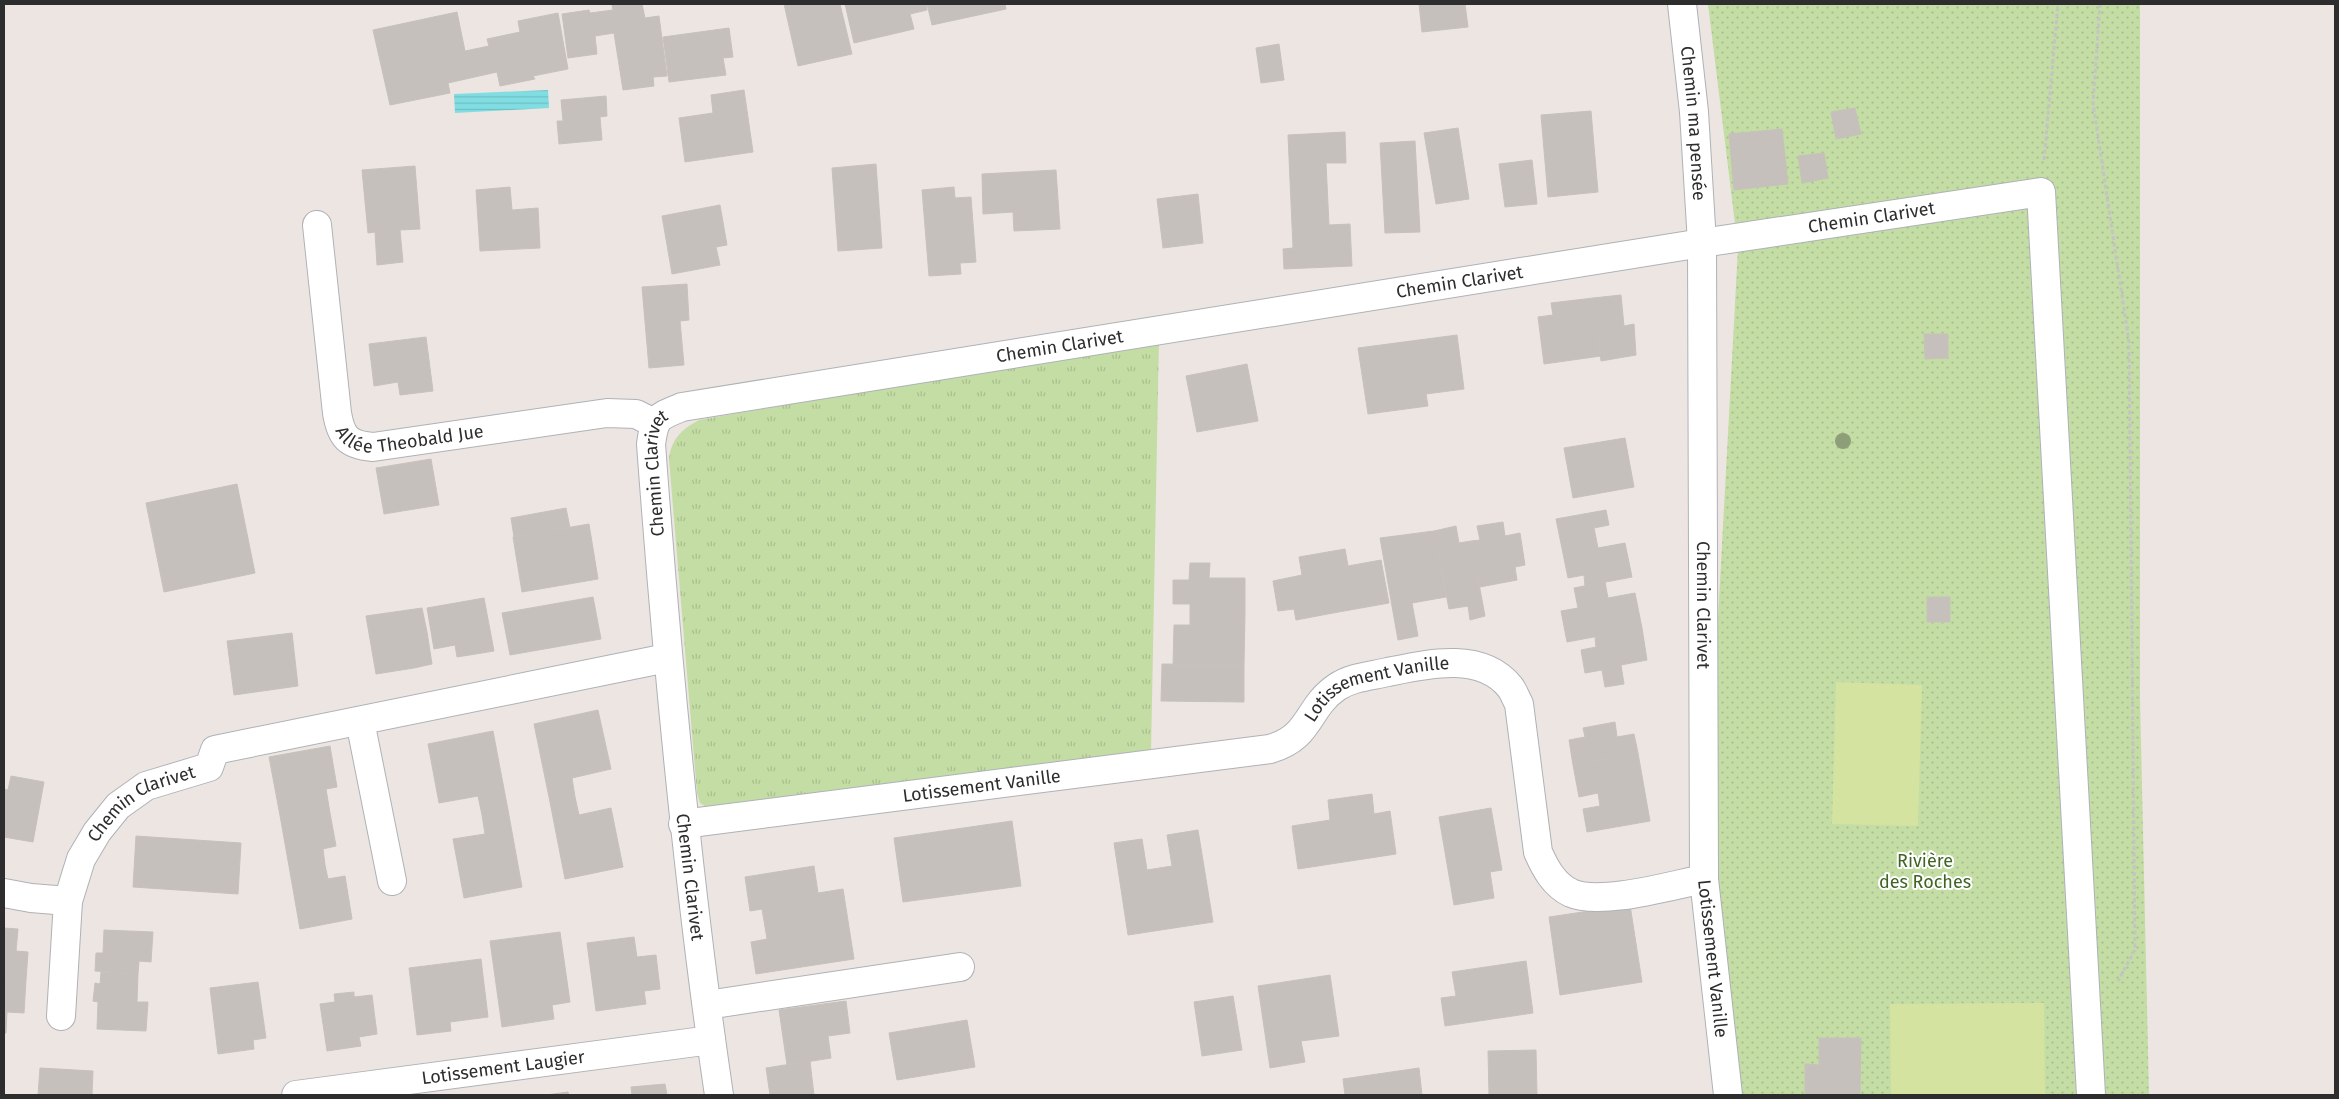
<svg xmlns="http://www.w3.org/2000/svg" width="2339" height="1099" font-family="'Fira Sans',sans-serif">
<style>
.grass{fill:url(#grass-tufts)}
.park{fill:url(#park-dots)}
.pitch{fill:#d5e3a1}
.water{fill:url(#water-rules)}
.building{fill:#c6c0bc;stroke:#c8c1bb}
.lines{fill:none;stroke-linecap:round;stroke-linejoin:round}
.minor-casing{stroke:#aeb2b8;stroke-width:30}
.path{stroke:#c4c4c4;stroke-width:3;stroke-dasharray:4 2.5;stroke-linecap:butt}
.minor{stroke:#fff;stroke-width:28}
.tree{fill:#8d9e78}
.labels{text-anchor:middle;stroke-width:4;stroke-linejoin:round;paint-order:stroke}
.street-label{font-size:18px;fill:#2d2d2d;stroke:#fff}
.park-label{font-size:18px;fill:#3f6423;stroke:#fff}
</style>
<defs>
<pattern id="grass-tufts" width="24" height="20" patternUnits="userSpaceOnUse" patternTransform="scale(1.25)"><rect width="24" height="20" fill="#c4dda4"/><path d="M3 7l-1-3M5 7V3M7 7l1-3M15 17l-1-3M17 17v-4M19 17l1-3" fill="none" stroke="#a9be8e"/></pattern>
<pattern id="park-dots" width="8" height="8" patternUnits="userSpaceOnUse" patternTransform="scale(1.25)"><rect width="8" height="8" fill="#c4dda4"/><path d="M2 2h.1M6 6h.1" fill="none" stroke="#a9be8e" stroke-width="1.8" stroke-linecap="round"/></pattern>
<pattern id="water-rules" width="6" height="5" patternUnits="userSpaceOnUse" patternTransform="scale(1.25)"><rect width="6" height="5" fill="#80dee3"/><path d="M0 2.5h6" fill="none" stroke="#6fbfc3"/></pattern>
</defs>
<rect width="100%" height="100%" fill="#ede5e1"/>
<path class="grass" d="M1159 339 1151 752 712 811 700 803 697 793 669 459C671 439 682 429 699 420Z"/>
<path class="park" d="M1708 4H2140V700L2149 1095H1732L1704 879 1738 248Z"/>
<path class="pitch" d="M1836 682 1922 685 1918 826 1832 824Z
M2044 1003 2045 1095H1891L1890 1004Z"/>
<path class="water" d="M548 90 549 108 455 113 454 94Z"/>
<path class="building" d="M642 4 645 18 659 16 667 76 653 77 654 86 623 90 614 33 595 36 597 54 568 58 562 14 589 10 590 13 613 10 612 5Z
M784 4H840L852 54 798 66Z
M845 4H926L927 10 910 14 914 29 854 43Z
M927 4H1005L1006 9 932 25Z
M1419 4H1465L1468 27 1422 32Z
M457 12 465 51 489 46 487 39 520 32 518 21 558 13 568 69 533 76 535 79 500 86 497 72 448 83 450 93 390 105 373 30Z
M729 28 733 57 723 58 726 75 669 82 663 37Z
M1279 44 1284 80 1261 83 1256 48Z
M744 90 753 152 685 162 679 118 713 113 711 95Z
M606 96 607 116 600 117 602 140 559 144 557 121H563L561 100Z
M1855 108 1861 134 1836 139 1831 112Z
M1591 111 1598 192 1548 197 1541 115Z
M1458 128 1469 199 1436 204 1424 133Z
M1782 129 1788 184 1734 190 1729 134Z
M1345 132 1346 163H1326L1329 225 1350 224 1352 266 1284 269 1283 249 1293 248 1288 135Z
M1415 141 1420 232 1385 233 1380 143Z
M1824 153 1828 178 1802 183 1798 156Z
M1532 160 1537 204 1505 207 1499 164Z
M876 164 882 248 838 251 832 168Z
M415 166 420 229 400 230 403 262 377 265 375 232 368 233 362 170Z
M1056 170 1060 229 1014 231 1013 212 983 214 982 174Z
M510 187 512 210 538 208 540 248 480 251 476 190Z
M954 187 955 198 971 197 976 262 960 263 961 274 929 276 922 190Z
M1198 194 1203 243 1163 248 1157 199Z
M720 205 727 245 716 247 720 265 672 274 662 216Z
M687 284 689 320 680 321 684 365 649 368 642 287Z
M1621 295 1624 326 1634 324 1636 355 1601 361 1593 298Z
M1593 298 1601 356 1544 364 1538 317 1553 315 1551 303Z
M1924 334H1948V358L1925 359Z
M1457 335 1464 389 1426 394 1428 406 1368 414 1358 348Z
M426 337 433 391 400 395 398 382 374 386 369 344Z
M1247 364 1258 421 1197 432 1186 376Z
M1625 438 1634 487 1573 498 1564 448Z
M431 459 439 505 384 514 376 468Z
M237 484 255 573 164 592 146 503Z
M566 508 570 528 514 537 511 518Z
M1606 510 1609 525 1594 528 1598 548 1625 543 1632 577 1585 586 1584 575 1568 578 1556 519Z
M1503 522 1505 536 1520 533 1525 565 1515 567 1517 580 1480 587 1471 541 1480 540 1477 526Z
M589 524 598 579 522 592 513 537Z
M1456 526 1459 543 1471 541 1485 616 1470 620 1468 606 1449 609 1434 531Z
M1434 531 1446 597 1412 603 1418 636 1398 640 1380 538Z
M1345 549 1348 566 1381 560 1389 603 1333 613 1322 553Z
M1322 553 1333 613 1296 620 1294 609 1278 611 1273 581 1302 575 1299 557Z
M1190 563H1210L1209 578H1245V613L1190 612V604H1173V580H1189Z
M1605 582 1608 598 1635 593 1642 628 1567 642 1561 611 1578 608 1574 588Z
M593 597 601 639 510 655 502 613Z
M1927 597H1950V622H1927Z
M484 598 494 651 457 657 455 645 434 649 427 608Z
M422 608 427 632 409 635 414 668 376 674 366 616Z
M1190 612 1245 613 1244 665H1173L1174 625H1190Z
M1642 628 1647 660 1621 665 1624 684 1605 687 1602 670 1585 673 1581 650 1596 647 1595 637Z
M427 632 432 664 414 668 409 635Z
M292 633 298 686 234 695 227 641Z
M1162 664 1244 665V702L1161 701Z
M598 710 611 769 572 778 575 797 550 802 534 724Z
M1615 722 1617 737 1634 734 1638 753 1573 765 1569 740 1585 737 1583 728Z
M493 731 508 810 482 815 478 796 439 803 428 744Z
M330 746 337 787 326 789 330 813 281 821 269 757Z
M1638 753 1650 821 1587 832 1583 809 1600 806 1598 793 1579 797 1573 765Z
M11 776 44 782 33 842 4 837V789L8 790Z
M1372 794 1374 814 1390 811 1396 854 1298 869 1292 826 1330 820 1328 800Z
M575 797 579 815 611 808 623 867 565 879 550 802Z
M1491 808 1502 870 1490 872 1494 898 1454 905 1439 817Z
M508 810 522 887 464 898 453 839 485 834 482 815Z
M330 813 336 846 323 849 325 865 290 872 281 821Z
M1012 821 1021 886 903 902 894 838Z
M1198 830 1213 922 1128 935 1114 843 1142 839 1147 870 1172 866 1167 835Z
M136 836 241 843 238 894 133 887Z
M325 865 328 879 345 876 352 919 300 929 290 872Z
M814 866 818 893 843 889 854 959 756 974 751 942 767 939 762 909 750 911 745 877Z
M1630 905 1642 982 1560 995 1549 917Z
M4 928 18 929 16 951 28 952 26 980 4 978Z
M104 930 153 932 151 962 139 961 138 974 95 971 96 953H103Z
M560 932 570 1002 552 1005 554 1019 502 1027 490 941Z
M634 937 637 957 656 955 660 989 644 991 646 1004 596 1011 587 943Z
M481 959 488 1017 450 1022 451 1031 417 1035 409 968Z
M1526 961 1533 1013 1445 1026 1441 998 1456 996 1452 972Z
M101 972 138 974 137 1002H148L146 1031 97 1029 98 1002 93 1001 95 983 100 984Z
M1330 975 1339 1036 1301 1041 1305 1062 1270 1068 1258 986Z
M4 978 26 980 24 1013 7 1012 6 1033H4Z
M258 982 266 1038 253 1040 254 1049 218 1054 210 988Z
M354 992V997L372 995 377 1034 359 1037 361 1046 327 1051 320 1004 335 1002 334 994Z
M1233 996 1242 1050 1202 1056 1194 1002Z
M846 1001 850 1033 828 1036 831 1058 787 1065 779 1010Z
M967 1020 975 1067 897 1080 889 1033Z
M1819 1038H1861L1860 1095H1805V1064L1819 1065Z
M1536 1050 1537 1095H1489L1488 1051Z
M810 1061 814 1095H770L766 1068Z
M40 1068 93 1071 92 1095H38Z
M1419 1068 1422 1095H1345L1343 1079Z
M665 1084 667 1095H632L631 1087Z
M568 1092 569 1095H546Z"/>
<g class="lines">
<defs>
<g id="minor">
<path id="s1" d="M1682 4 1694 112 1702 243 1704 879 1728 1095"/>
<path id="s2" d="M317 225 337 413C341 437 348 445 373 447L607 413 636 414 654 423"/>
<path d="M360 721 392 881"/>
<path id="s3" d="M683 824 1270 749C1312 737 1306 708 1337 687 1352 677 1371 676 1388 672 1427 664 1481 651 1510 687 1514 692 1516 699 1519 704L1538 852C1545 868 1554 885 1571 893 1601 906 1672 885 1704 879"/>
<path d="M4 893 31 898 68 901"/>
<path d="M707 1005 960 967"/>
<path id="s4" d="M61 1016 68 901 81 859 97 832 118 806 146 786 209 767 215 750 667 658"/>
<path id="s5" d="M296 1095 711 1040"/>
<path id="s6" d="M719 1095C687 879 667 662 651 444 655 417 657 417 682 407L1702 243 2041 192 2091 1095"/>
</g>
</defs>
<use href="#minor" class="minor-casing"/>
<path class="path" d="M2100 4 2093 103 2129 342 2135 950 2118 981
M2044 160 2058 4"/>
<use href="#minor" class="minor"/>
</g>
<circle class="tree" cx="1843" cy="441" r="8"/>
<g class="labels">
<g class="street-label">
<text dy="6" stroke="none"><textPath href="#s1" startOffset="120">Chemin ma pensée</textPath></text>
<text dy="6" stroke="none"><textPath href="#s6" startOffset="1912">Chemin Clarivet</textPath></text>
<text dy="6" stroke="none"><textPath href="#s6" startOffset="1495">Chemin Clarivet</textPath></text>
<text dy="6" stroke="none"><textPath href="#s6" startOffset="1090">Chemin Clarivet</textPath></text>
<text dy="6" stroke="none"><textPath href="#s2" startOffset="280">Allée Theobald Jue</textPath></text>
<text dy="6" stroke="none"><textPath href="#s6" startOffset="626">Chemin Clarivet</textPath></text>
<text dy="6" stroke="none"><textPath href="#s1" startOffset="602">Chemin Clarivet</textPath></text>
<text dy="6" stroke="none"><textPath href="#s3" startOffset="721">Lotissement Vanille</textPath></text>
<text dy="6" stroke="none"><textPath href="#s3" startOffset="301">Lotissement Vanille</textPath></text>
<text dy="6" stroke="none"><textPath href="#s4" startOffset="245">Chemin Clarivet</textPath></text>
<text transform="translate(690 877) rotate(83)" y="6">Chemin Clarivet</text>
<text dy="6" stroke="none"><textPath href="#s1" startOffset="956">Lotissement Vanille</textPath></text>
<text dy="6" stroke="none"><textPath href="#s5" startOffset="209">Lotissement Laugier</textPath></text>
</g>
<g class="park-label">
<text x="1925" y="867">Rivière<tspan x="1925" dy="21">des Roches</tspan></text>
</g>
</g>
<rect width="2339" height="1099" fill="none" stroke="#2d2d2d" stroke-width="10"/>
</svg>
